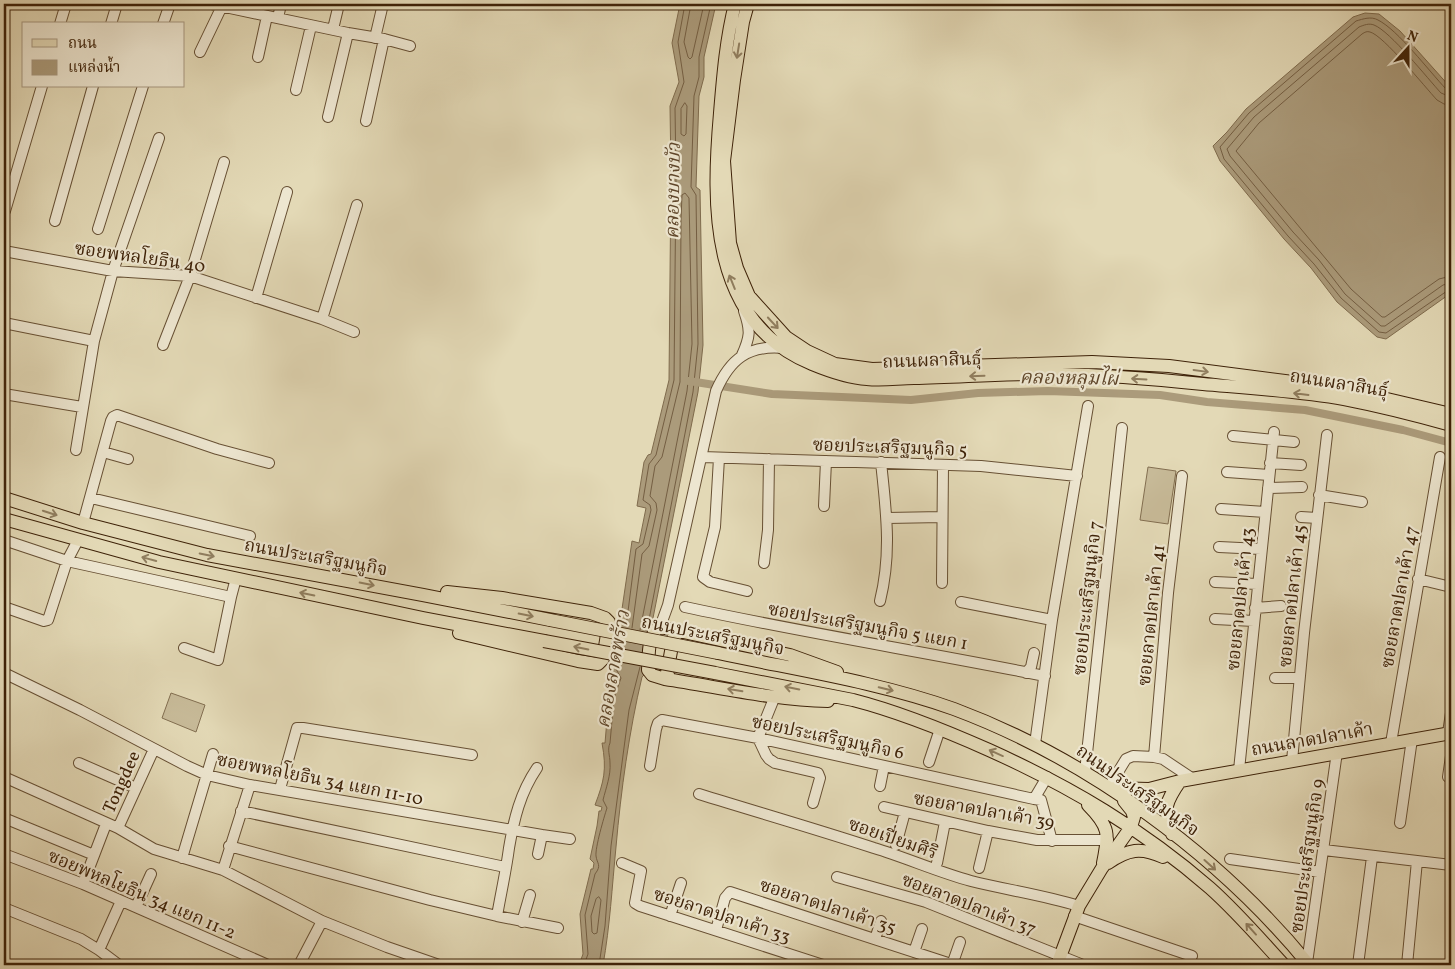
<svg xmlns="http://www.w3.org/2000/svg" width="1455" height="969" font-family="Vollkorn,'Noto Serif Thai',serif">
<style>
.green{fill:#c7ba98;stroke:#826e50}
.water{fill:#ab9b7b;stroke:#7f6b4d}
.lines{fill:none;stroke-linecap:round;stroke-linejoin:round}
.shore{stroke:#745e42;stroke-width:1}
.canal{stroke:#ab9b7b;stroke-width:8}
.minor-casing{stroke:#675034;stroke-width:12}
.major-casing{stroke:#3e2208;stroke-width:14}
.minor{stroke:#ede6d0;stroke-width:10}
.major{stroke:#e3d9b6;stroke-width:12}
.major-bridge-casing{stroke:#3e2208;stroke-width:14;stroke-linecap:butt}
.major-bridge{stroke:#e3d9b6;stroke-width:12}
.oneway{stroke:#907e5f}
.labels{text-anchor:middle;stroke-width:4.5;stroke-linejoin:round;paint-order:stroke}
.street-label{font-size:18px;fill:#3e2208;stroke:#ede6d0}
.water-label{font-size:19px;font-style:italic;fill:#5f462a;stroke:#ede6d0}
</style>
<rect width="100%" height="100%" fill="#e3d9b6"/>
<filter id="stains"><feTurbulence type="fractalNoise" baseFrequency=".004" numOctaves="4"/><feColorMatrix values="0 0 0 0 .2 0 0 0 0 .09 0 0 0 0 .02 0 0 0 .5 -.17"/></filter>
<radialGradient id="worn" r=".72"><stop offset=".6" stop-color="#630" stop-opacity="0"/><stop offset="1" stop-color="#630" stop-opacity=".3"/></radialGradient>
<path class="green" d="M1148 467 1176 471 1168 524 1140 520Z
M171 693 205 705 196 732 162 718Z"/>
<path class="water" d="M680 4H716L704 57V77L699 96 696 187 700 190 703 345 698 392 653 618 644 675 642 677C629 732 621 790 616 847 612 887 610 926 603 965H579L583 954 580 914 591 869H593L594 863 590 859 597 826 599 811H601L602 807 595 805C604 781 607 770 602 743H605L609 696 616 677 610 670 624 610 622 609 632 541 639 543 646 508 637 506 644 462 648 455 651 454 669 380 671 174 670 106 679 82 672 43Z
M1365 13 1379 14 1400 31 1451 88V293L1386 339 1377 337 1337 302 1311 268 1284 239 1220 161 1213 146 1227 132 1246 109 1353 17Z"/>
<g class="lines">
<path class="shore" d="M691 4 684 42 688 57 690 59 692 57 704 4
M1451 91 1446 89C1429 71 1398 30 1378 20 1371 16 1363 19 1356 21L1249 113 1220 147 1224 159 1288 236 1314 264 1341 298 1379 332 1386 333 1447 291 1451 290
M1451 97 1441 93C1428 79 1390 31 1374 25 1369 23 1364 25 1359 27L1254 117 1227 149 1230 156 1293 232 1319 260 1345 294 1381 326H1385L1443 285 1451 283
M685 103 687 106 686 134 684 136 681 134V109Z
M1451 105 1444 104 1437 100C1425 87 1383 35 1370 32 1367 31 1365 32 1362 34L1259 123 1236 151 1351 289 1382 317H1385L1439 279 1451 276
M626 627 636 549 643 544 651 510 650 505 643 500 649 464 656 455 674 380 676 174 675 108 684 82 678 42 685 4
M632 628 642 554 649 546 657 510 656 503 650 496 655 466 662 457 680 382 681 219 682 195 685 193 689 198 692 344 687 391 640 630
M647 630 693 392 698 344 696 195 691 187 694 96 699 77V57L711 4
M599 897 601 900 597 933 594 934 592 932 591 916 596 899Z
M584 965 588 954 585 915 595 874C602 865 597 864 596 856 595 848 604 817 607 808L603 800C606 788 611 775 610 763 610 755 607 750 610 743L614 698 621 678 616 669 617 662
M599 965 605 926 611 846 629 710 640 667"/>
<path class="canal" d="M689 381 772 394 911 400 978 393 1048 391 1160 395 1207 402 1305 410 1403 430 1451 443"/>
<defs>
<path id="minor" d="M211 4 348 33 384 39 410 46
M278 18 281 4
M60 24 66 4
M111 24 117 4
M163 24 170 4
M333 29 339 4
M375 38 383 4
M200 52 223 4
M258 57 267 16
M296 90 311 26
M328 117 348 33
M366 121 384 39
M5 211 42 86
M55 221 93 86
M98 229 143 86
M4 251 113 271 190 276 322 319 354 332
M256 298 287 192
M322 319 357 205
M4 323 94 341
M163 345 190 276 224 162
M742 355C750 337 751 331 744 311
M4 394 82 407
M1233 436 1294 442
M76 450 94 341 113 271 159 138
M103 452 128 459
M702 457 981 466 1077 476
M719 458 715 527 703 577 710 582 747 591
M1270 463 1301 465
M1227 472 1269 475
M1268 488 1302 487
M1319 495 1362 502
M91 498 250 536
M824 506 826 461
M1221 509 1265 512
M1301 517 1317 518
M887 518 942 517
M83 523 111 421 113 417 117 415 217 449 269 463
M4 540 67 561 231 597 236 578
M1219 547 1261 549
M764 563 768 530 769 459
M1418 579 1451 587
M1215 582 1257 584
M942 583 943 465
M880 601C892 552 886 511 881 462
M961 602 1052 620
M4 607 44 621 48 620 67 561 78 540
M685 607C805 633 925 652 1045 676
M1255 608 1281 606
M1215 619 1254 621
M660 627 668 605 716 391C730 359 748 345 783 348
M184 648 218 660 231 597
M4 673 80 710 187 766 207 775 250 785 542 835 538 854
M1026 673 1031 667 1034 653
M1275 678H1299
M775 696 758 738 766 755 769 759 775 763 818 773 820 778 813 803
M1448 733 1451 713
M1391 743 1440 457
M1035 744 1052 620 1088 406
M1154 757 1168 593 1182 476
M1292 761 1304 633 1327 435
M929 762 940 729
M79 763 136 788
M650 766 656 729 658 723 662 720 758 738 1034 799 1047 777
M537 768C520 793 514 819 509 848 506 871 501 893 497 916L558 928
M1239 770 1274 432
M1085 772 1122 428
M4 777 118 828 154 849 223 870 322 921 387 947 439 965
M1448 777 1451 756
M880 786 884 766
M1109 787 1126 759 1133 756 1154 757 1163 759 1193 779
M280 789 297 728H303L472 755
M699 794C757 812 816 829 874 848 907 858 938 872 971 881 1007 890 1043 895 1079 906
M1034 799 1041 800 1052 841
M884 807 988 831 1037 840H1108
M241 811 505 867
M4 818 94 855
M1400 823 1412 739
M118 828 154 749
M542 835 570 839
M896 845 905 812
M229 846 430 900 497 916
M1324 850 1451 865
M4 854 83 884 268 965
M182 858 213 754
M1230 859 1320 872
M622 863 641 871 635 903 640 906 823 965
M937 863 945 822
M979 868 988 831
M223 870 250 785
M837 877 926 902 1083 965
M83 884 106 824
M136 907 151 874
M4 908 81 939 99 950 119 965
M670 916 681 883
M1074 916 1192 956
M522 922 530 895
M716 930 725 898 730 892 954 965
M875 939 881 921
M99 950 121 901
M914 952 922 929
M1307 963 1337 752
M299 965 322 921
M952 965 960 942
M1358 965 1372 857
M1407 965 1417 861"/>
<path id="major" d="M735 4C726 39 723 77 720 113 712 205 709 322 812 364 829 371 848 378 867 379 883 381 899 378 914 378 962 377 1009 373 1056 374 1105 375 1154 379 1203 384 1250 388 1298 391 1344 399 1380 406 1416 415 1451 425
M748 4 743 22 734 80 724 161 730 243 737 268 749 296 786 337 807 351 835 364 872 369 1092 362 1169 366 1340 388 1451 414
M4 498 83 523 207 555 423 595 550 620
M4 519 159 562 423 618 544 641
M447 592 502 598 591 613 605 618 609 622 603 659 598 664 578 661 459 633
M718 653C797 670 878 682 954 709 1088 759 1218 854 1309 965
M715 673 853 700C900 712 944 730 989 750 1071 787 1142 829 1210 888 1237 912 1260 939 1284 965
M668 675 667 673 674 635H676
M828 701C773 700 719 687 665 679L652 675 648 670C649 656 647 634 660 627L790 655 837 672
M1111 788 1149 789 1180 781 1451 733
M1088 805C1110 827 1109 834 1103 863
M1172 834C1163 808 1165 803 1180 781
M1108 863C1128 849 1141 847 1163 857
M1057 965 1079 906 1102 868 1131 827 1134 817 1132 811 1124 801"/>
</defs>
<use href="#minor" class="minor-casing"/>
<use href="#major" class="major-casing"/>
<use href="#minor" class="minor"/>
<use href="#major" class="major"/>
<defs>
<path id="major-bridge" d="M550 620 718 653
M544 641 715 673"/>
</defs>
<use href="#major-bridge" class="major-bridge-casing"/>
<use href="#major-bridge" class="major-bridge"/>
</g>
<defs><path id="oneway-shaft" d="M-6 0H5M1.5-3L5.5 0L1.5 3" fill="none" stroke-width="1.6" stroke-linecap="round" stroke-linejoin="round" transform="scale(1.25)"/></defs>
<g class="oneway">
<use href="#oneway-shaft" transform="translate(738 51) rotate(99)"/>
<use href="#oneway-shaft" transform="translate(732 282) rotate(-112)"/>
<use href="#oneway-shaft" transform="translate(773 323) rotate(47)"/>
<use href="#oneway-shaft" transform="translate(1201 371) rotate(8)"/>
<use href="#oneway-shaft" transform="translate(977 376) rotate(178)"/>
<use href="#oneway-shaft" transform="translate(1139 379) rotate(-177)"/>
<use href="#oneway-shaft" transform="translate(1301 394) rotate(-173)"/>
<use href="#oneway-shaft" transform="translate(50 513) rotate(18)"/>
<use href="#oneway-shaft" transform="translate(207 555) rotate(12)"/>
<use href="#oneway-shaft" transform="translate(149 559) rotate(-165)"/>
<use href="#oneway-shaft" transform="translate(367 584) rotate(11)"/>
<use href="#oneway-shaft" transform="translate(307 594) rotate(-168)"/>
<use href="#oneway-shaft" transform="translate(526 615) rotate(11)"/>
<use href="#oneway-shaft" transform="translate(581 648) rotate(-169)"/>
<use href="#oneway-shaft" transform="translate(792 688) rotate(-169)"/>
<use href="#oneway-shaft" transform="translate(886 689) rotate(13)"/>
<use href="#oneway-shaft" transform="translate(735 690) rotate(-171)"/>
<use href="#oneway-shaft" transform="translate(996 753) rotate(-156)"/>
<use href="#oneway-shaft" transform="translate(1210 865) rotate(42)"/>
<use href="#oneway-shaft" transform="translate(1251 929) rotate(-132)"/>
</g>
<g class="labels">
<g class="street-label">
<text transform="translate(140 257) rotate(8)" y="6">ซอยพหลโยธิน 40</text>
<text transform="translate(932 360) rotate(-2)" y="6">ถนนผลาสินธุ์</text>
<text transform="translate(1339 383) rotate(9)" y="6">ถนนผลาสินธุ์</text>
<text transform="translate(890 447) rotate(2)" y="6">ซอยประเสริฐมนูกิจ 5</text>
<text transform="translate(316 557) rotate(10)" y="6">ถนนประเสริฐมนูกิจ</text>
<text transform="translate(1292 596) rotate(-84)" y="6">ซอยลาดปลาเค้า 45</text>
<text transform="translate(1399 597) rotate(-80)" y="6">ซอยลาดปลาเค้า 47</text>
<text transform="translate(1087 598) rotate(-84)" y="6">ซอยประเสริฐมนูกิจ 7</text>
<text transform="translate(1240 599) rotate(-84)" y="6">ซอยลาดปลาเค้า 43</text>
<text transform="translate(1151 615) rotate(-84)" y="6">ซอยลาดปลาเค้า 41</text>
<text transform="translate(868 626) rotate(10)" y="6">ซอยประเสริฐมนูกิจ 5 แยก 1</text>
<text transform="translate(713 635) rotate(11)" y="6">ถนนประเสริฐมนูกิจ</text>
<text transform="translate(828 737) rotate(12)" y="6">ซอยประเสริฐมนูกิจ 6</text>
<text transform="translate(1312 739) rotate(-10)" y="6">ถนนลาดปลาเค้า</text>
<text transform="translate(320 779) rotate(11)" y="6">ซอยพหลโยธิน 34 แยก 11-10</text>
<text transform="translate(121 782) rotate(-66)" y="6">Tongdee</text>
<text transform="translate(1138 790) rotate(35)" y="6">ถนนประเสริฐมนูกิจ</text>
<text transform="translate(984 810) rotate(10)" y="6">ซอยลาดปลาเค้า 39</text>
<text transform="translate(893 838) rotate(19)" y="6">ซอยเปี่ยมศิริ</text>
<text transform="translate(1307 856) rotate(-82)" y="6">ซอยประเสริฐมนูกิจ 9</text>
<text transform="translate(142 894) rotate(23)" y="6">ซอยพหลโยธิน 34 แยก 11-2</text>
<text transform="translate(969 904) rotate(21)" y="6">ซอยลาดปลาเค้า 37</text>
<text transform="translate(828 906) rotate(18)" y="6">ซอยลาดปลาเค้า 35</text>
<text transform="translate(722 915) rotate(18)" y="6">ซอยลาดปลาเค้า 33</text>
</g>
<g class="water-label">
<text transform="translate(672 191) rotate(-89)" y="7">คลองบางบัว</text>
<text transform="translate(1069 377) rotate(1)" y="7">คลองหลุมไผ่</text>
<text transform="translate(612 669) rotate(-80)" y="7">คลองลาดพร้าว</text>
</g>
</g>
<rect width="1455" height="969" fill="none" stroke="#e3d9b6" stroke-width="20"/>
<rect x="5" y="5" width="1445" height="959" fill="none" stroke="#3e2208" stroke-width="2.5"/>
<rect x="10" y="10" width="1435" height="949" fill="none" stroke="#3e2208"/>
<rect x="22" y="22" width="162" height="65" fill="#ede6d0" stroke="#a79880"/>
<rect x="32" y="39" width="25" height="8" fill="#e3d9b6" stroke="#a79880"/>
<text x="68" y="48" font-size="15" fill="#3e2208">ถนน</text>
<rect x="32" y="60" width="25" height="15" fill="#ab9b7b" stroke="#a79880"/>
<text x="68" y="72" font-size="15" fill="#3e2208">แหล่งน้ำ</text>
<g transform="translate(1408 48) rotate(21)" stroke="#ede6d0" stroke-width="4" paint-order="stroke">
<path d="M0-4L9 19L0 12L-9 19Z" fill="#3e2208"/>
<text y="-8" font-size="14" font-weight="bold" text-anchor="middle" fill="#3e2208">N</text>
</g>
<rect width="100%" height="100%" filter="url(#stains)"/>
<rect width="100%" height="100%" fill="url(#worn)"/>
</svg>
